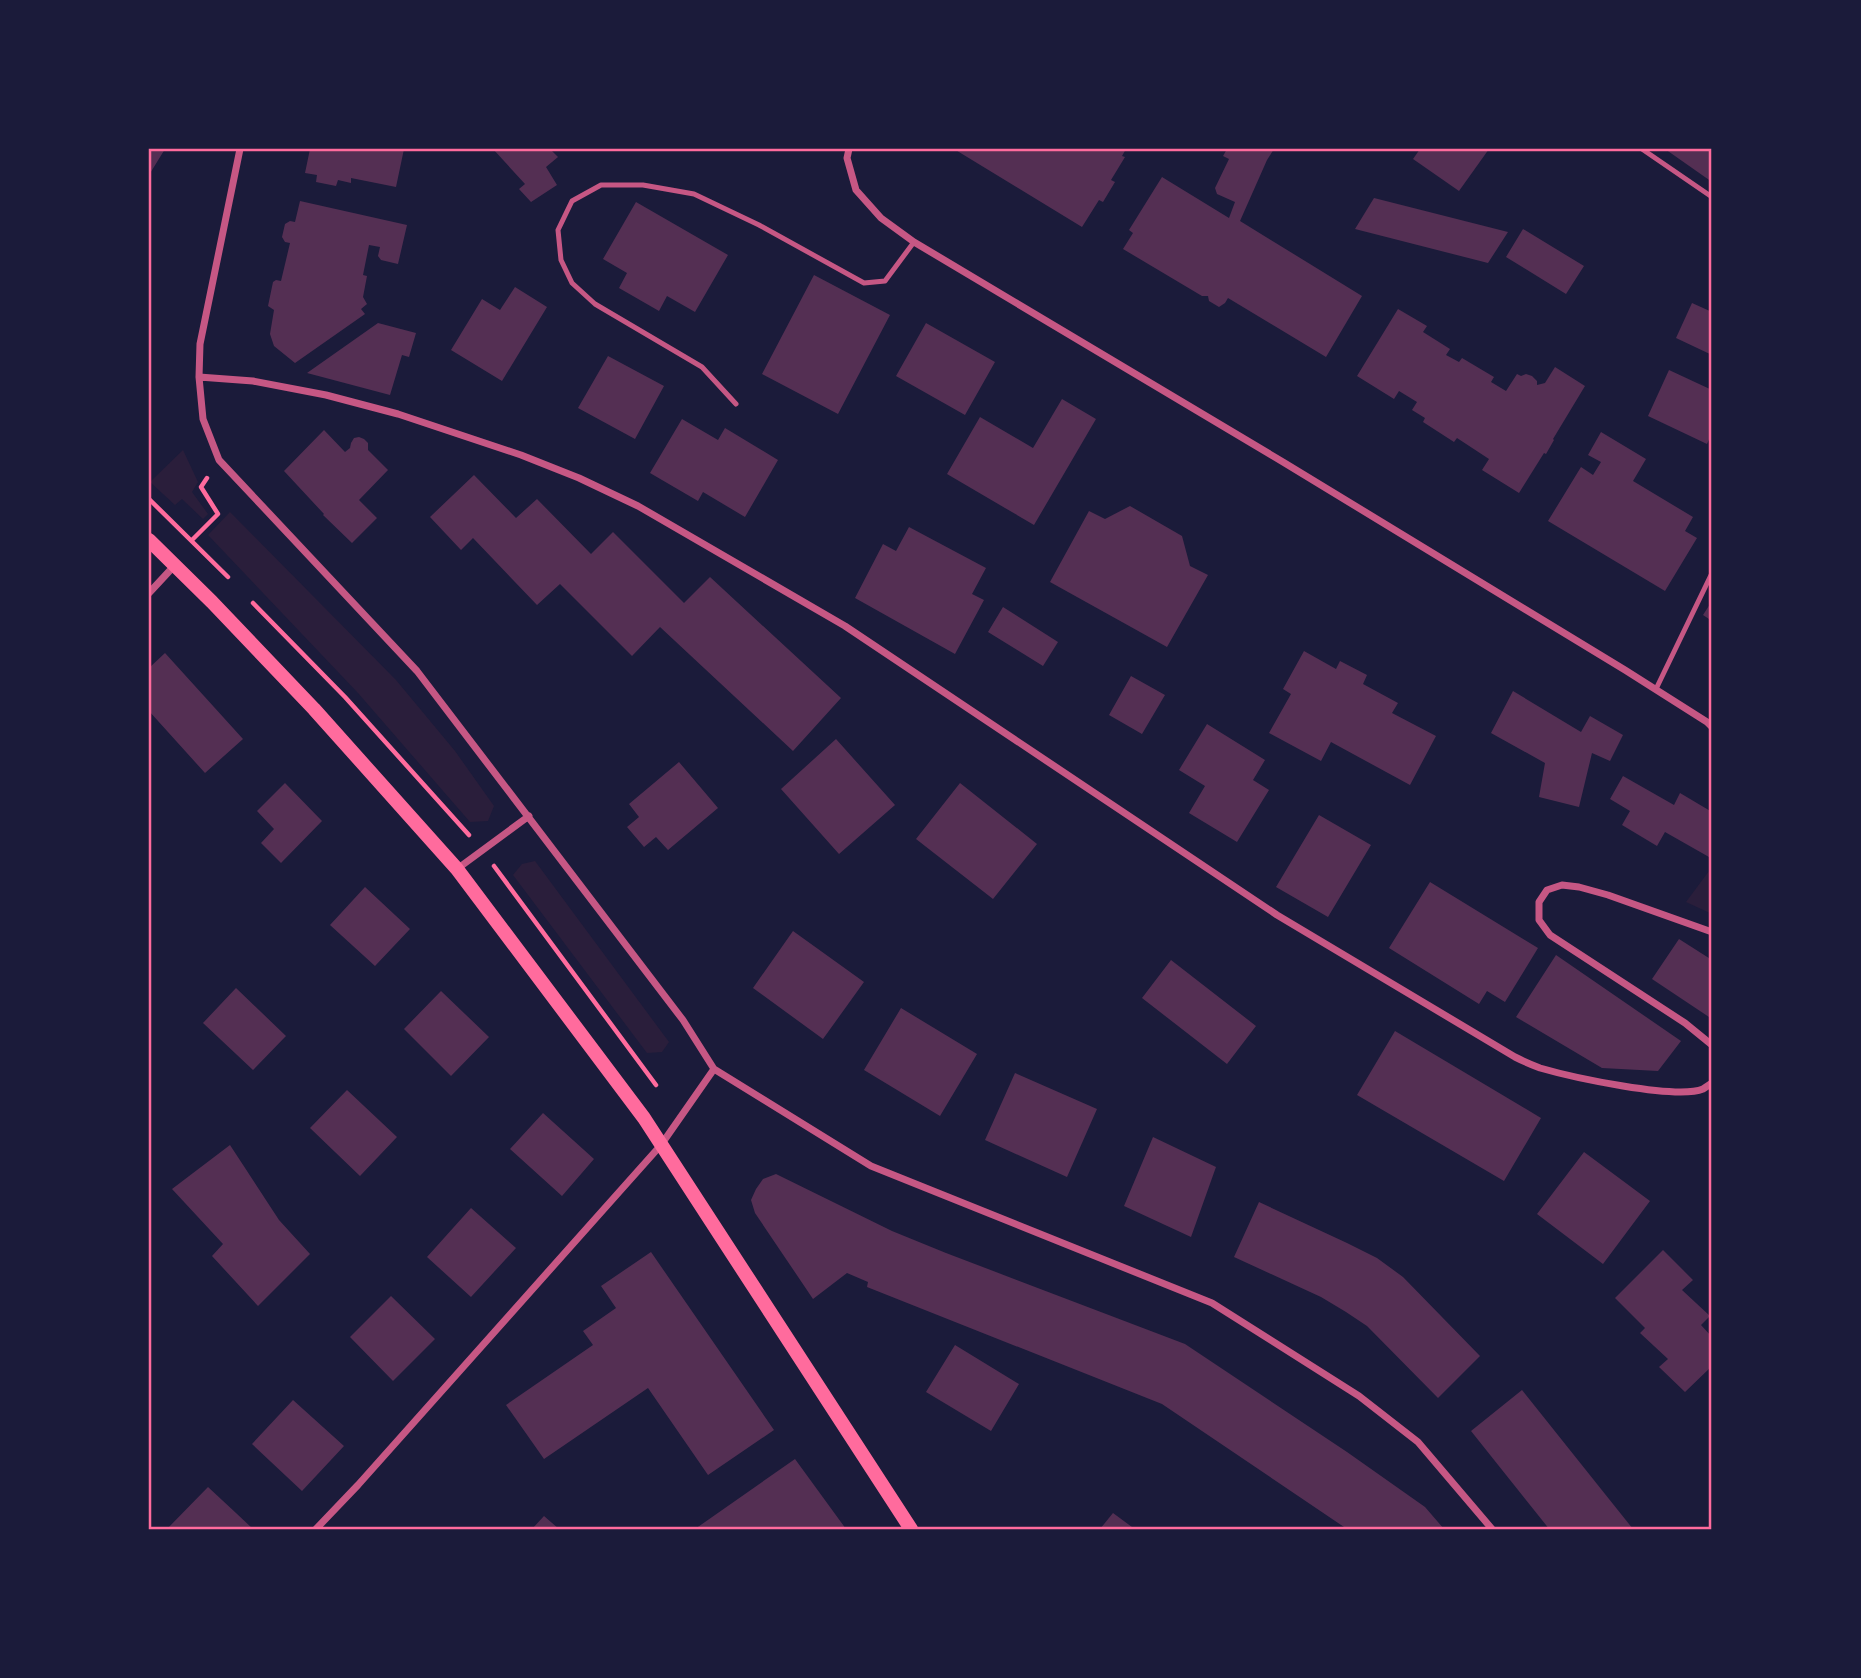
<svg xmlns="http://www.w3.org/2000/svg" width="1861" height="1678" font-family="'Roboto Condensed',sans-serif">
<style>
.green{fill:#2a1e3b}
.building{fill:#542f53}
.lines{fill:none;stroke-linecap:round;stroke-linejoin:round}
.path{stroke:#ff6b9d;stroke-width:4.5}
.service{stroke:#c65784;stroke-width:5}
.minor{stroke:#c65784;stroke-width:7}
.secondary{stroke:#ff6b9d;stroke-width:14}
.neatline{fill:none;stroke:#ff6b9d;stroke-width:2.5}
</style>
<rect width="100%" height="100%" fill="#1b1b3a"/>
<path class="green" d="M183 450 198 482 192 492 208 514 203 519 182 499 175 505 150 482Z
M230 512 396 680 455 751 494 806 488 821 470 822 358 693 208 535Z
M535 861 669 1042 662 1052 647 1053 513 875 522 864Z
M1712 867V914L1686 902Z"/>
<path class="building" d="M149 149H165L149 175Z
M310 149H404L396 187 351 178V183L338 180 336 186 316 182 317 175 305 173Z
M493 149H550L558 157 546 167 557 185 531 202 519 189 525 184Z
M954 149H1126L1122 156 1125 157 1111 180 1115 182 1103 202 1099 200 1082 227Z
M1227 149H1274L1267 160 1240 221 1362 296 1326 357 1228 298 1225 303 1219 307 1209 301 1208 296H1202L1123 249 1133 233 1129 230 1162 177 1229 218 1235 202 1217 194 1215 188 1229 159 1223 156Z
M1420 149H1489L1459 191 1413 159Z
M1665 149H1712V182Z
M1374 198 1508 232 1488 263 1355 229Z
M300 201 407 225 398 264 381 260 378 256 380 247 369 245 363 275 367 276 363 297 367 304 361 309 365 314 295 363 274 346 270 334 274 310 268 306 273 282 276 280 281 281 286 260 290 243 285 242 282 237 285 224 290 221 295 222Z
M636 202 728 255 695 312 667 296 659 311 619 288 627 273 603 259Z
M1523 229 1584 266 1566 294 1506 257Z
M814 275 890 315 838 414 762 374Z
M515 287 547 307 502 381 451 350 482 299 500 310Z
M1692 303 1712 312V355L1676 338Z
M1398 309 1427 326 1423 332 1450 349 1446 355 1459 362 1462 358 1494 377 1491 382 1506 391 1517 374 1521 376 1526 374 1532 376 1537 381V385L1545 383 1555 367 1585 386 1553 439 1554 440 1546 454 1544 453 1519 493 1482 470 1489 459 1457 438 1454 442 1423 422 1425 418 1412 410 1417 402 1399 391 1394 399 1357 376Z
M378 323 416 333 409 357 402 355 390 395 307 373Z
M926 323 995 362 965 415 896 376Z
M608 356 664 386 635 439 578 408Z
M1669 370 1712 390V433L1707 444 1648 416Z
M1062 399 1096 419 1034 525 947 474 980 417 1033 448Z
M682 419 718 440 725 428 778 460 745 517 703 492 698 501 650 473Z
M324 430 345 452 350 448 351 443 354 438 359 437 364 439 368 443V450L388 470 359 500 377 518 352 543 323 515 324 514 284 471Z
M1601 432 1646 459 1633 481 1693 517 1685 531 1697 538 1665 591 1548 521 1581 467 1593 475 1601 462 1588 455Z
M474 475 516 518 537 499 591 554 613 532 684 603 710 577 841 698 793 751 660 627 632 656 560 584 537 605 473 538 461 550 430 517Z
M1130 506 1182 536 1190 566 1208 575 1167 647 1050 582 1089 511 1105 519Z
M909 527 986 568 972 594 984 600 955 654 855 598 883 544 896 551Z
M1712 601V621L1703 615Z
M1003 607 1058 642 1043 666 988 632Z
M1304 651 1336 669 1340 661 1367 675 1363 684 1398 703 1392 713 1436 736 1410 785 1331 742 1321 761 1269 733 1291 694 1283 689Z
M165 653 243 739 205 773 149 711V668Z
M1131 676 1165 695 1142 734 1109 715Z
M1513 691 1581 732 1590 716 1623 735 1610 761 1592 753 1579 807 1539 797 1545 763 1491 733Z
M1207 724 1265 760 1253 780 1269 790 1237 842 1189 813 1205 786 1179 770Z
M836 739 895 805 839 854 781 789Z
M679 762 718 808 668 850 656 837 644 847 627 827 639 817 629 804Z
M1623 776 1674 805 1680 793 1712 812V852L1709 857 1665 832 1657 846 1622 825 1630 811 1610 799Z
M285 783 322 821 281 863 261 843 274 829 257 811Z
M960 783 1037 844 993 899 916 839Z
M1319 815 1371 845 1328 917 1276 887Z
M1430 882 1538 948 1505 1002 1487 991 1479 1004 1389 948Z
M365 887 410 929 375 966 330 925Z
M793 931 864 982 823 1039 753 988Z
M1679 939 1712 960V1019L1652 979Z
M1556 955 1681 1041 1658 1071 1602 1068 1516 1017Z
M1171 960 1256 1026 1227 1064 1142 998Z
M236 988 286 1036 253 1070 203 1023Z
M441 991 489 1037 451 1076 404 1029Z
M901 1008 977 1054 940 1116 864 1070Z
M1395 1031 1541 1118 1504 1181 1357 1095Z
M1015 1073 1097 1109 1067 1177 985 1140Z
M347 1090 397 1137 360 1176 310 1128Z
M543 1113 594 1159 562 1196 510 1149Z
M1153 1137 1216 1167 1191 1237 1124 1206Z
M230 1145 279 1220 310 1254 258 1306 212 1256 223 1244 172 1189Z
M1584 1152 1650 1201 1603 1264 1537 1214Z
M776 1174 892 1231 946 1253 1185 1344 1347 1452 1425 1507 1444 1529H1347L1162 1404 867 1287 868 1282 847 1273 813 1299 755 1213 751 1200 756 1189 763 1179Z
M1259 1202 1347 1243 1377 1258 1403 1277 1480 1356 1438 1398 1367 1326 1346 1312 1321 1297 1234 1257Z
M471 1208 516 1248 471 1297 427 1257Z
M1663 1250 1693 1280 1682 1290 1710 1316 1701 1325 1712 1337V1366L1685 1392 1659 1367 1668 1359 1640 1333 1645 1328 1615 1298Z
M651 1252 774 1430 708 1475 648 1388 544 1459 506 1405 593 1345 583 1331 616 1308 601 1286Z
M391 1296 435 1339 393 1381 350 1337Z
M955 1345 1019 1384 991 1431 926 1392Z
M1522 1390 1597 1484 1633 1529H1549L1546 1525 1471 1431Z
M293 1400 344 1446 302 1491 252 1444Z
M795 1459 846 1529H695Z
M208 1487 236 1513 253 1529H167Z
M1113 1513 1132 1527 1131 1529H1100Z
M544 1516 559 1529H532Z"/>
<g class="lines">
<path class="path" d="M149 499 228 577
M192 540 218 514 201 487 207 478
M253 603 345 697 469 835
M494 866 656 1085"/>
<path class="service" d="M1642 149 1712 197
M736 404 702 367 595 304 572 283 561 260 558 230 572 201 601 185H643L694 194 759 225 864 283 885 281 914 242
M1656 689 1712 573"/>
<path class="minor" d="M240 149 200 344 199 377 203 419 219 460 417 671 683 1020 714 1069 871 1166 1212 1303 1359 1396 1418 1442 1492 1529
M849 149 847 158 856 190 881 218 914 242 1283 462 1625 670 1707 722 1712 727
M199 377 253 381 326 395 398 414 521 455 579 478 638 506 845 626 1277 915 1515 1057C1523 1061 1532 1065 1540 1068 1571 1077 1676 1100 1703 1089 1706 1087 1709 1085 1712 1083
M149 593 175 565
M457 869 529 816
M1712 932 1608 895 1579 887 1562 885 1547 890 1539 902V920L1550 935 1685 1023 1712 1045
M316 1529 358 1485 661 1145 714 1069"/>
<path class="secondary" d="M149 540 212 602 314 709 457 869 644 1118 911 1529"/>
</g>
<rect width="1861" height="1678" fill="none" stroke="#1b1b3a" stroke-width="301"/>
<rect x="150" y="150" width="1560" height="1378" class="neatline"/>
</svg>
